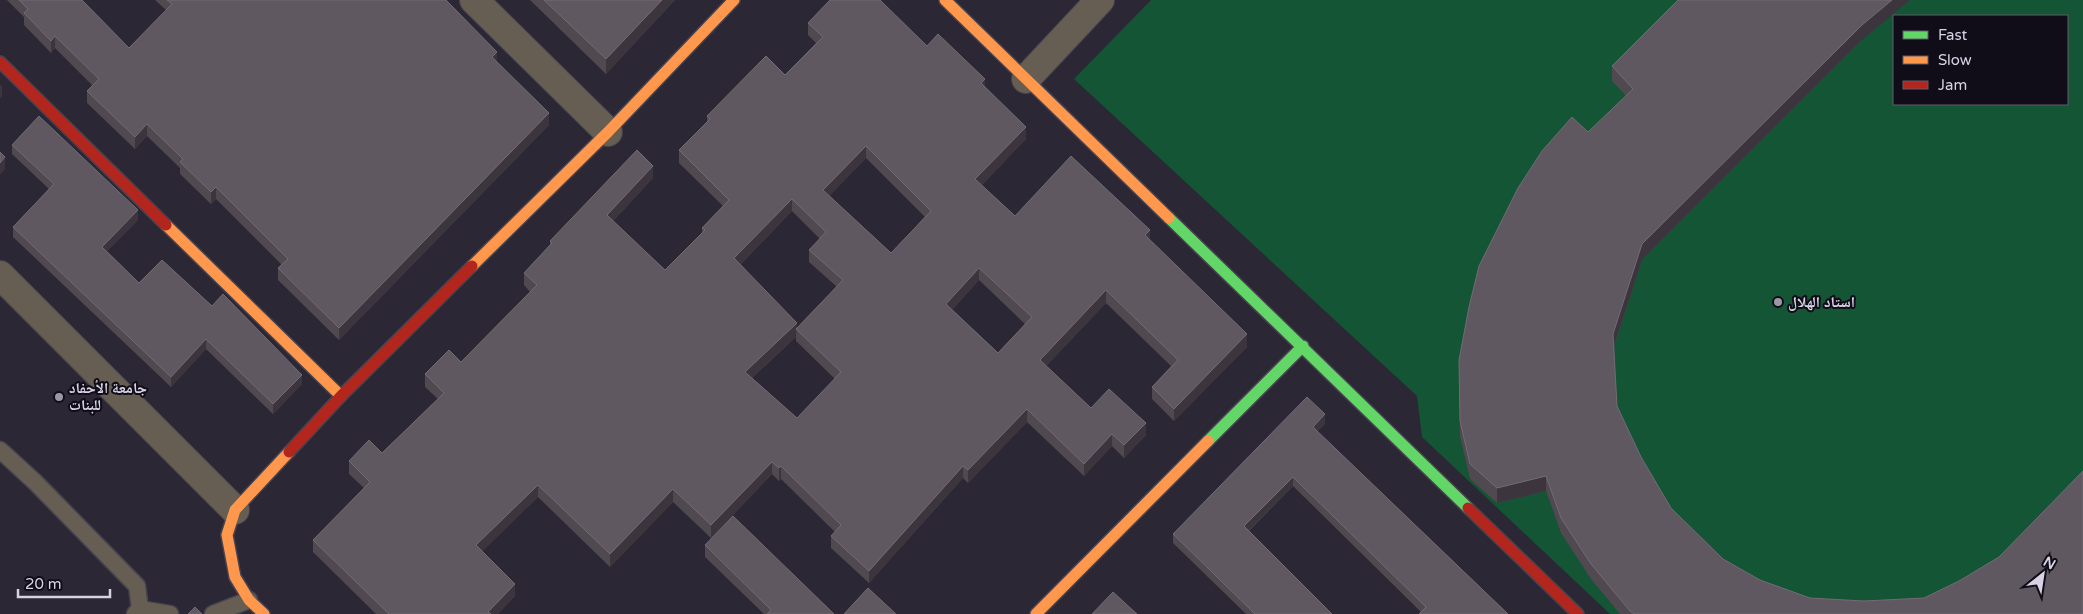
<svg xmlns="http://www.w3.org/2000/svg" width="2083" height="614" font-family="'Varela Round','Noto Naskh Arabic',sans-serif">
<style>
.green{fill:#135535;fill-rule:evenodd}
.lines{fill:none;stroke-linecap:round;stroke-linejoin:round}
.lane-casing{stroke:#47434f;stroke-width:19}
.street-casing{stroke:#47434f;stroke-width:30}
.fast-casing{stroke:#47434f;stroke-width:14}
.slow-casing{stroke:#47434f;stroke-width:14}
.jam-casing{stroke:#47434f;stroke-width:14}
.lane{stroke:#665e52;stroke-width:16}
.street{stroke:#665e52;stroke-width:28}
.fast{stroke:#63d668;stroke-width:11}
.slow{stroke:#ff974d;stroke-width:11}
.jam{stroke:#b3261e;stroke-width:11}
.wall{fill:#514950;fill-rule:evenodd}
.shaded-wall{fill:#3c353e}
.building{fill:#5f5860;stroke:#726b75;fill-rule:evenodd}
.poi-dot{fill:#9b97a6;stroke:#100d18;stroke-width:2}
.labels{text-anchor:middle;stroke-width:4;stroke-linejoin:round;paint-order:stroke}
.poi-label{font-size:15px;font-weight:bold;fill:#d7d3e4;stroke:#100d18;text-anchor:start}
</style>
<rect width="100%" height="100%" fill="#2b2734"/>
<path class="green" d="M1151 0H2083V614H1610L1422 437 1417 396 1074 79ZM1894 16H2067V104H1894Z"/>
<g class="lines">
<defs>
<path id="lane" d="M0 450 35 482 137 586 140 609 135 614
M140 609 170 614
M213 614 249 600"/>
<path id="street" d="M474 0 608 132
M1026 79 1100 0
M0 275 235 510"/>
<path id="fast" d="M1169 218 1468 508
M1208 441 1303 346"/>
<path id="slow" d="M945 0 1169 218
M166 225 341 396
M472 266 608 132 734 0
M264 614 249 600 235 577 227 535 235 510 289 452
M1036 614 1208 441"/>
<path id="jam" d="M0 62 166 225
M289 452 341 396 472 266
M1468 508 1578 614"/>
</defs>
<use href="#lane" class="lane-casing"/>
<use href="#street" class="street-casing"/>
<use href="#fast" class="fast-casing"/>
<use href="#slow" class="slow-casing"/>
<use href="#jam" class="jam-casing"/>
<use href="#lane" class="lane"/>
<use href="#street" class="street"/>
<use href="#fast" class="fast"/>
<use href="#slow" class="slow"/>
<use href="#jam" class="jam"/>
</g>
<path class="wall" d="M7 0H82L129 48 166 10 155 0H446L549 125 339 340 278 280V268L282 265 216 199 211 204 180 174V168L147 136 135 149 87 103V91L93 86 55 48 51 53 24 25V17Z
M530 0H675L606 74Z
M808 23 927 46 985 87 1026 139 982 185 1015 216 1150 240 1247 347 1174 421 1152 399V387L1171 366 1106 303 1046 366 1091 408 1146 435 1124 458 1112 446 1084 476 1027 422 968 483 963 478 869 583 831 548V536L835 532 781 479 779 481 772 474 711 538 673 502 610 567 538 497 482 551 515 596 498 614H376L313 552V540L364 488 349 474V461L382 453 438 399 425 387V374L461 362 530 292 524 285V273L550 245V241L653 178 613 221 665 270 702 233V228L723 206 679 163V150L707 123V116L785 75 816 43 808 35ZM866 158 925 217 891 253 829 196ZM792 211 820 239 809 250V262L837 287 797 328 740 265ZM979 280 1025 324 998 353 952 310ZM796 337V341L835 379 797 418 752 378Z
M1862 40 1642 260 1614 347 1617 406 1641 457 1671 508 1723 559 1760 580 1810 598 2083 614H1620L1591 579 1561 533 1546 491 1497 503 1470 479 1460 436 1459 360 1588 132 1626 96 1612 81V66Z
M12 145 138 220 107 251 139 283 212 306 302 384 273 414 206 349 171 387 13 237V227L49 189 12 154Z
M1325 424 1317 431 1508 614 1421 612 1293 486 1249 531 1332 614H1246L1173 543V534Z
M705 545 834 614H764L705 557Z"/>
<path class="shaded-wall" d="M662 0H675L606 74V59Z
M1892 0H1910L1862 40 1642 260 1613 349V334L1642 244 1862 25Z
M55 36V48L51 53V41Z
M497 52V64L492 57Z
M985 79V92L981 83Z
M2 85V97L0 98V86Z
M549 113V125L339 340V328Z
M147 124V136L135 149V137Z
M1026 127V139L975 192V179Z
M866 146V158L823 203V190Z
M5 157V169L0 175V163Z
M653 166V178L607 227V215Z
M216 187V199L211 204V192Z
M792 199V211L734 271V258Z
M138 210V220L102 256V247Z
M1150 230V243L1145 235Z
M979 268V280L946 317V304Z
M1106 290V303L1040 373V360Z
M797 323 796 337 745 384V372Z
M1247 334V347L1174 421V409Z
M206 339V349L171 387V377Z
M302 375V384L273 414V404Z
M1027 409V422L968 483V470Z
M1325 414V424L1313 436V427Z
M1146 423V435L1124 458V445Z
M1112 434V446L1084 476V464Z
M772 462V474L711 538V525Z
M781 466V479L779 481V468Z
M963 466V478L869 583V571Z
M1546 476V491L1497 503V488Z
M1293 477V486L1244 535V526Z
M538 485V497L476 558V545Z
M673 489V502L610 567V554Z
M515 584V596L498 614H488V612Z"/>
<path class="building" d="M19 0H82L129 48 172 4 167 0H446L497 52 492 57 549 113 339 328 278 268 288 259 216 187 211 192 180 162 183 159 147 124 135 137 87 91 99 79 55 36 51 41 24 13 28 9Z
M544 0H662L606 59Z
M830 0H880L927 46 938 34 985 79 981 83 1026 127 975 179 1015 216 1071 156 1150 230 1145 235 1247 334 1174 409 1152 387 1178 360 1106 290 1040 360 1091 408 1109 389 1146 423 1124 445 1112 434 1084 464 1027 409 968 470 963 466 869 571 831 536 841 525 781 466 779 468 772 462 711 525 673 489 610 554 538 485 476 545 515 584 488 612 491 614H389L313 540 370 482 349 461 369 440 382 453 444 393 425 374 449 350 461 362 537 285 524 273 552 243 550 241 637 150 653 166 607 215 665 270 705 230 702 228 729 200 679 150 710 119 707 116 766 56 785 75 823 37 808 23ZM866 146 931 211 891 253 823 190ZM792 199 826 232 809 250 843 280 796 329 841 372 797 418 745 372 797 323 734 258ZM979 268 1032 317 998 353 946 304Z
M1678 0H1892L1862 25 1642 244 1613 334 1617 406 1641 457 1671 508 1723 559 1760 580 1810 598 1864 601 1924 598 1959 581 1999 557 2083 471V614H1634L1630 611 1591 564 1561 518 1546 476 1497 488 1470 464 1460 421 1459 360 1469 307 1479 266 1518 188 1542 151 1572 117 1588 132 1633 89 1612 66Z
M39 116 138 210 102 247 139 283 162 260 212 306 223 294 302 375 273 404 206 339 171 377 13 227 54 184 12 145Z
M0 152 5 157 0 163Z
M1307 397 1325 414 1313 427 1508 614H1419L1426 607 1293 477 1244 526 1332 614H1255L1173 534Z
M733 516 834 614H767L771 610 705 545Z
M868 588 896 614H844Z
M1113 592 1137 614H1092Z
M195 607 202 614H188Z"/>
<g class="poi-dot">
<circle cx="1778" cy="302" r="5"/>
<circle cx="59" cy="397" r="5"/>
</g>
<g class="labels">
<g class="poi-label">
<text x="1788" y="307">استاد الهلال</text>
<text x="69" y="393">جامعة الأحفاد<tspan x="69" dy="17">للبنات</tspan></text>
</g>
</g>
<rect x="1893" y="15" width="175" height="90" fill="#100d18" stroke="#605c6a"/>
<rect x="1903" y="31" width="25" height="8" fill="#63d668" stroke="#605c6a"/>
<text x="1938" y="40" font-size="15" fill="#d7d3e4">Fast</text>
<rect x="1903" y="56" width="25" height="8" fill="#ff974d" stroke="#605c6a"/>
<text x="1938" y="65" font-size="15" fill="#d7d3e4">Slow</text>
<rect x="1903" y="81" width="25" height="8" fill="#b3261e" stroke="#605c6a"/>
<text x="1938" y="90" font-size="15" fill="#d7d3e4">Jam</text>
<g transform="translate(2043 574) rotate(30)" stroke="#100d18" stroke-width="4" paint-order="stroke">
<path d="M0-4L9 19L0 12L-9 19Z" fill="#d7d3e4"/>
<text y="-8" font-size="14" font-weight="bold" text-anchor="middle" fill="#d7d3e4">N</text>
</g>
<path d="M18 589v8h92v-8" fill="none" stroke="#d7d3e4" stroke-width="2.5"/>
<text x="25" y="589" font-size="15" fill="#d7d3e4" stroke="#100d18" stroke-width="4" paint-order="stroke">20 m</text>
</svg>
